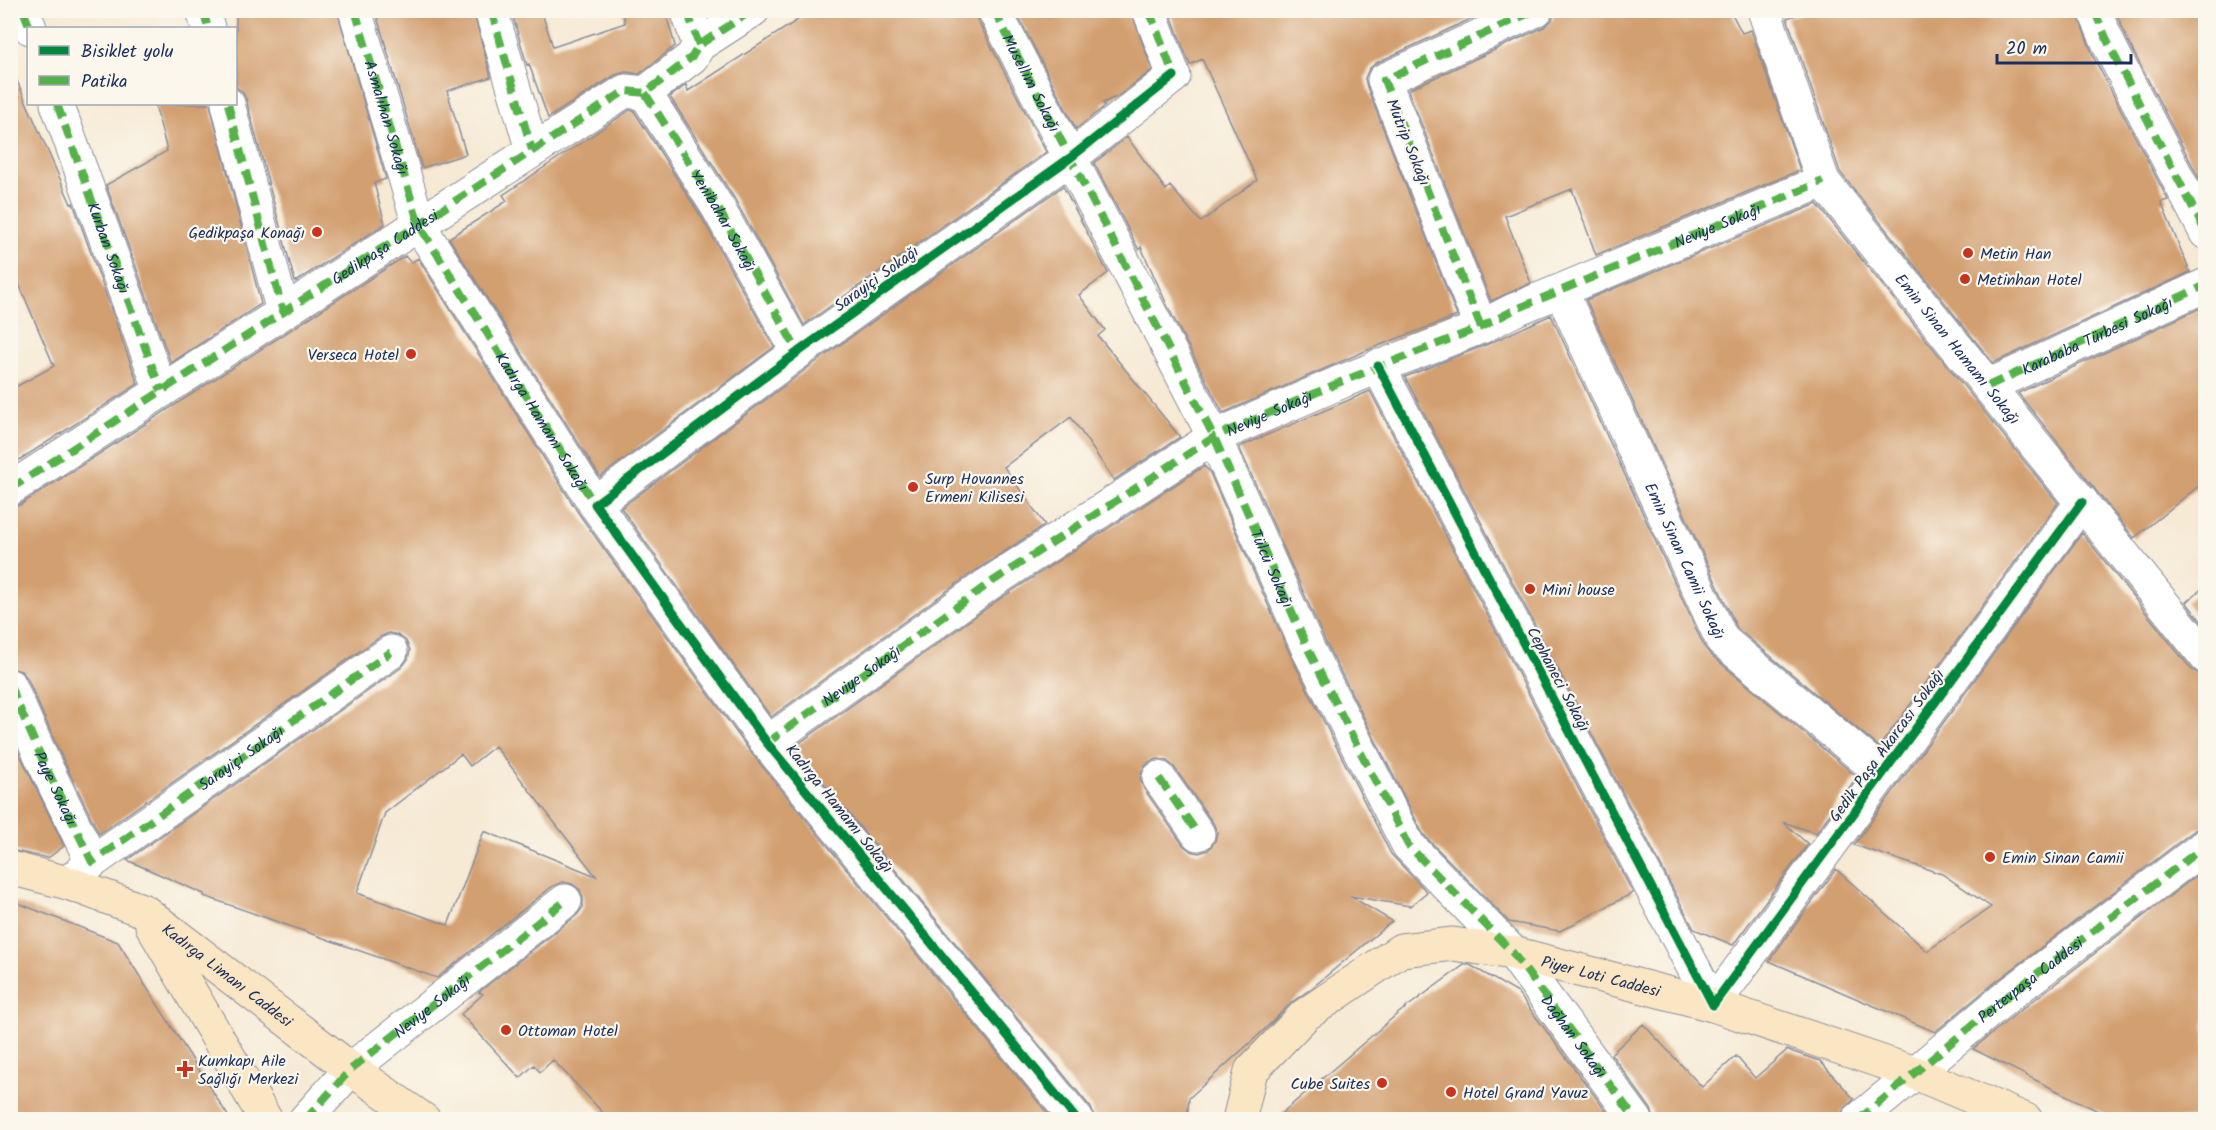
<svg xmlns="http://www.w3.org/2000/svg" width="2216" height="1130" font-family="Kalam,sans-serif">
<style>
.building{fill:#d29f6f;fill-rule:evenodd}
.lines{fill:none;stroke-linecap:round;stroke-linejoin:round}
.street-casing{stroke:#888c9a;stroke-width:35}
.secondary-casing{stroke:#888c9a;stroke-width:35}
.street{stroke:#fff;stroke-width:33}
.secondary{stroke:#fbe6c4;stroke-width:33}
.quiet{stroke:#55b248;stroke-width:8;stroke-dasharray:15 8;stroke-linecap:butt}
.cycleway-casing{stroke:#fbf7ec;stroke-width:13}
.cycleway{stroke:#00873e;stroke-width:9}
.poi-dot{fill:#c8321e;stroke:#fbf7ec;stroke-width:2}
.labels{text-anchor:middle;stroke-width:4.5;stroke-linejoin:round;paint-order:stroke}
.street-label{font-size:16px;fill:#1b2f5e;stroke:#fbf7ec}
.poi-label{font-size:16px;fill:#1b2f5e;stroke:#fbf7ec;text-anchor:start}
</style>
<rect width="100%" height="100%" fill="#fbf7ec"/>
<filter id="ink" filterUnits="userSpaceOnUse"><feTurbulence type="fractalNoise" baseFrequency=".0167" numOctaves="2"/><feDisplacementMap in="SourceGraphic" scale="12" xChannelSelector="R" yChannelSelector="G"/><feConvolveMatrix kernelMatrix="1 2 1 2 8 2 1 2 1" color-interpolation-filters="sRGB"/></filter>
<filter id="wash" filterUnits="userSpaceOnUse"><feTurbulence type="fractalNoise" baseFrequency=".008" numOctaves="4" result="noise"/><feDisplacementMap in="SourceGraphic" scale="24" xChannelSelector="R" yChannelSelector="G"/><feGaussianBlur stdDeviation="1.35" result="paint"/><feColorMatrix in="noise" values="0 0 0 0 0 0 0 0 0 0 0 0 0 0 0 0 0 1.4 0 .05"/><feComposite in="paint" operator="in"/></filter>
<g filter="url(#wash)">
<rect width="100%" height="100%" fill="#f6ead5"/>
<g id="blocks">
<path class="building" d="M236 10H337L386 179 374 183 385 224 295 282 246 99 242 91 236 87Z
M375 10H473L491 77 447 91 466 154 422 168Z
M511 10H541L553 47 625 23 622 10H665L675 46 639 74 626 72 615 75 548 118 529 64 527 65Z
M813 10H975L977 19 1046 152 804 325 734 198 670 97 686 85 688 91Z
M1015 10H1131L1152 70 1118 96 1103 103 1105 106 1076 129Z
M1169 10H1490L1376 63 1369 69 1365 78 1367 87 1457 316 1370 349 1223 413 1167 305 1141 247 1139 250 1094 163 1127 137 1166 190 1170 186 1201 222 1257 180 1202 59 1190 65Z
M1555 10H1730L1742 33 1751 30 1800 170 1596 255 1572 189 1505 216 1531 283 1491 301 1408 90 1544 27 1552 20Z
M1811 10H2076L2094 58 2168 200 2161 202 2190 272 1993 363 1840 172 1787 18Z
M2115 10H2205V187L2204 188 2128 41Z
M10 65 71 204 73 203 138 384 10 466V390L54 366 10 263Z
M155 104H210L261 304 171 363 106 185 167 151Z
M630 110 634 111 702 218 774 347 600 477 449 238 507 201 503 195Z
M1063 186 1108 273 1079 295 1105 330 1098 336 1180 437 1114 480 1071 417 1004 467 1045 525 976 570 771 717 621 508 809 367Z
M1817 204 2058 503 1879 747 1737 628 1586 300Z
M405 256 411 263 418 258 579 514 752 754 1052 1119H609L553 1060 540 1072 534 1065 520 1078 461 1014 483 994 479 992 577 915 583 907V898L580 890 572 884 563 882 553 886 437 978 204 896V894L127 860 402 667 408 659 410 650 406 641 398 635 389 633 380 637 99 834 60 753 27 678 21 671 10 668V508L20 505ZM495 746 596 876 484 831 448 925 357 893 385 813 461 754 470 766Z
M2205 306V481L2134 538 2018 393Z
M1551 315 1705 648 1710 654 1857 777 1816 833 1783 822 1808 844 1733 945 1694 929 1405 377 1488 344Z
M1370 391 1633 893 1560 931 1509 922 1423 834 1326 643 1239 447Z
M1204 466 1209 471 1292 659 1391 854 1427 892 1410 906 1350 896 1392 921 1312 988 1292 1002 1263 1031 1189 1098 1187 1119H1095L1091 1108 794 747 998 600ZM1158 759 1167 761 1174 767 1213 823 1217 832 1215 841 1208 850 1199 853 1191 851 1183 845 1144 789 1140 779 1142 770 1149 762Z
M2082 533 2191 669 2199 674 2205 675V827L2195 830 1993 984 1935 1032 1769 961 1836 869 1927 951 1991 907 1942 874 1854 845Z
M2205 586V626L2186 602Z
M10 734 64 846 48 858 10 850Z
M2205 869V1119H2114L1973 1049 2017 1013Z
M10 900 118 942 230 1119H10Z
M1464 965H1470L1518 993 1612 1119H1275L1396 1015Z
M1643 1024 1702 1087 1736 1056 1755 1078 1787 1050 1820 1061 1854 1099 1841 1113 1840 1119H1654L1651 1109 1611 1054Z"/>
</g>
</g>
<g filter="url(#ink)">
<use href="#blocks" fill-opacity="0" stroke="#888c9a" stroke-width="1.5"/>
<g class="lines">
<defs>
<g id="street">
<path d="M23 10 30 28"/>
<path d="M203 10 208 28"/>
<path d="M355 10 419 225 595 504 767 743 1077 1120"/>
<path d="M491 10 532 150"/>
<path d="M687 10 699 45"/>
<path id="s1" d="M994 10 1214 437 1309 651 1408 845 1513 953 1636 1120"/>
<path id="s2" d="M1764 10 1823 181 2206 657"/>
<path d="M2094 10 2111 49 2206 233"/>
<path id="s3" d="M645 93 718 208 798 352"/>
<path d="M57 104 161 391"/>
<path d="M228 104 283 312"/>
<path id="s4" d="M1561 291 1722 640 1883 774"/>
<path d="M1481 327 1384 80 1536 10"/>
<path d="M1378 366 1713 1005 2082 502"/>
<path d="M1988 386 2206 285"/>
<path d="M10 489 625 91 645 93 692 57 699 45 753 10"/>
<path d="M595 504 798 352 1070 158 1174 76 1149 10"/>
<path d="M10 686 43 761 92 862"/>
<path d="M767 743 987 585 1214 437 1343 381 1481 327 1514 310 1823 181"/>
<path d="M1159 778 1198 834"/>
<path d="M68 883 92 862 391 652"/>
<path id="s5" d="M305 1120 351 1069 565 901"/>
<path id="s6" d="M1858 1120 2005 998 2206 845"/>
</g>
<g id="secondary">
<path id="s7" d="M10 868 68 883 144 911 351 1069 424 1120"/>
<path d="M152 926 266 1120"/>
<path id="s8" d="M1239 1120 1251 1071 1305 1015 1401 950 1453 944 1513 953 1713 1005 1915 1073 2026 1120"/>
</g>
</defs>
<use href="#street" class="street-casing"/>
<use href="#secondary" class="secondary-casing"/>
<use href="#street" class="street"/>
<use href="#secondary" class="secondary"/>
<g class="quiet">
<path d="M23 10 30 28"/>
<path d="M203 10 208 28"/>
<path id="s9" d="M355 10 419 225 597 508"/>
<path d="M491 10 532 150"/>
<path d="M687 10 699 45"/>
<path d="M994 10 1214 437 1309 651 1408 845 1513 953 1636 1120"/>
<path d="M1149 10 1174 76 1171 78"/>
<path d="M2094 10 2111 49 2206 233"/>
<path d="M645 93 718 208 798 352"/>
<path id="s10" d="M57 104 161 391"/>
<path d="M228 104 283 312"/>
<path d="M1481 327 1384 80 1536 10"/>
<path id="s11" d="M1988 386 2206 285"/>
<path id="s12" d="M10 489 625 91 645 93 692 57 699 45 753 10"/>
<path id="s13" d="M10 686 43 761 92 862 391 652"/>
<path id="s14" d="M767 743 987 585 1214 437 1343 381 1481 327 1514 310 1823 181"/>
<path d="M1159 778 1198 834"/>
<path d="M305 1120 351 1069 565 901"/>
<path d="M1858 1120 2005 998 2206 845"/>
</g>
<defs>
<path id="cycleway" d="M1378 366 1713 1005 2082 502
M1077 1120 767 743 595 504 798 352 1070 158 1174 76"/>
</defs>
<use href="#cycleway" class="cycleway-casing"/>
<use href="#cycleway" class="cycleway"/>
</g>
</g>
<g class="poi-dot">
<circle cx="317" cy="232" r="6"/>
<circle cx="1968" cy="253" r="6"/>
<circle cx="1965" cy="279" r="6"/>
<circle cx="411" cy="354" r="6"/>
<circle cx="913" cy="487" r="6"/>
<circle cx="1530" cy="589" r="6"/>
<circle cx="1990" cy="857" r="6"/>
<circle cx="506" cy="1030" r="6"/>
<path d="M182 1060h6v6h6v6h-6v6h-6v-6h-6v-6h6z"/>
<circle cx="1382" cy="1083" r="6"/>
<circle cx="1451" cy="1092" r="6"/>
</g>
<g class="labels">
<g class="street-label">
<text dy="6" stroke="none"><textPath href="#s1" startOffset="82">Musellim Sokağı</textPath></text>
<text dy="6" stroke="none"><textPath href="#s9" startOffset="112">Asmalıhan Sokağı</textPath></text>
<text transform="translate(1409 142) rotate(68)" y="6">Mutrip Sokağı</text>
<text dy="6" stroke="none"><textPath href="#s3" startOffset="150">Yenibahar Sokağı</textPath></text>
<text dy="6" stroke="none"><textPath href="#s14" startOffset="1088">Neviye Sokağı</textPath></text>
<text dy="6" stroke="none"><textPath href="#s10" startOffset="153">Kurban Sokağı</textPath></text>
<text dy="6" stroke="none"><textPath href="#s12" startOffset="446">Gedikpaşa Caddesi</textPath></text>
<text transform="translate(876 278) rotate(-36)" y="6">Sarayiçi Sokağı</text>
<text dy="6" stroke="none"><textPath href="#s11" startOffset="120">Karababa Türbesi Sokağı</textPath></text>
<text dy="6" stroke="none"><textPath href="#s2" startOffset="396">Emin Sinan Hamamı Sokağı</textPath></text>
<text dy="6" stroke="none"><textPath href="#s14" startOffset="602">Neviye Sokağı</textPath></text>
<text dy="6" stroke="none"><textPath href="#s9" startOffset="456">Kadırga Hamamı Sokağı</textPath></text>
<text dy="6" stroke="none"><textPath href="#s4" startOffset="297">Emin Sinan Camii Sokağı</textPath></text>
<text dy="6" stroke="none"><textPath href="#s1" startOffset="624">Tülcü Sokağı</textPath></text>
<text dy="6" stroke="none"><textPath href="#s14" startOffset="116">Neviye Sokağı</textPath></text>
<text transform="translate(1559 679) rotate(62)" y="6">Cephaneci Sokağı</text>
<text transform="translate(1886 745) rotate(-54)" y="6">Gedik Paşa Akarcası Sokağı</text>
<text dy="6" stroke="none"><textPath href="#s13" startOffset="376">Sarayiçi Sokağı</textPath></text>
<text dy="6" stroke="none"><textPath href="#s13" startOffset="112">Paye Sokağı</textPath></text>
<text transform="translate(840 808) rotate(51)" y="6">Kadırga Hamamı Sokağı</text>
<text dy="6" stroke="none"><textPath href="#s7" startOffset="246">Kadırga Limanı Caddesi</textPath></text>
<text dy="6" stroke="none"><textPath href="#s8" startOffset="448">Piyer Loti Caddesi</textPath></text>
<text dy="6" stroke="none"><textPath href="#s6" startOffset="222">Pertevpaşa Caddesi</textPath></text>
<text dy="6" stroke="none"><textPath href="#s5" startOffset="171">Neviye Sokağı</textPath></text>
<text dy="6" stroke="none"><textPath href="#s1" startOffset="1186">Dağhan Sokağı</textPath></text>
</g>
<g class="poi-label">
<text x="305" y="238" text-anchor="end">Gedikpaşa Konağı</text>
<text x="1980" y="259">Metin Han</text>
<text x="1977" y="285">Metinhan Hotel</text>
<text x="399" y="360" text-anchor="end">Verseca Hotel</text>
<text x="925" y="484">Surp Hovannes<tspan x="925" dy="18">Ermeni Kilisesi</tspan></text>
<text x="1542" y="595">Mini house</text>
<text x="2002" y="863">Emin Sinan Camii</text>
<text x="518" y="1036">Ottoman Hotel</text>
<text x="198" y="1066">Kumkapı Aile<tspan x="198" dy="18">Sağlığı Merkezi</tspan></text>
<text x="1370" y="1089" text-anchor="end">Cube Suites</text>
<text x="1463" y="1098">Hotel Grand Yavuz</text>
</g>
</g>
<rect width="2216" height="1130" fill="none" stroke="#fbf7ec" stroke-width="36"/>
<rect x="27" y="27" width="210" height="78" fill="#fbf7ec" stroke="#a1a7b3" stroke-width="1.5"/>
<rect x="39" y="46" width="30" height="9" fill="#00873e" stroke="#a1a7b3" stroke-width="1.5"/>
<text x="81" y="57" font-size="18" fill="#1b2f5e">Bisiklet yolu</text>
<rect x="39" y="76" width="30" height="9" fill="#55b248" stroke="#a1a7b3" stroke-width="1.5"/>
<text x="81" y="87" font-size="18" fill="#1b2f5e">Patika</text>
<path d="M1997 54v9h134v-9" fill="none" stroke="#1b2f5e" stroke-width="3"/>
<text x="2006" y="54" font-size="18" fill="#1b2f5e" stroke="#fbf7ec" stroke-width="4.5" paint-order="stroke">20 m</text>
</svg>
